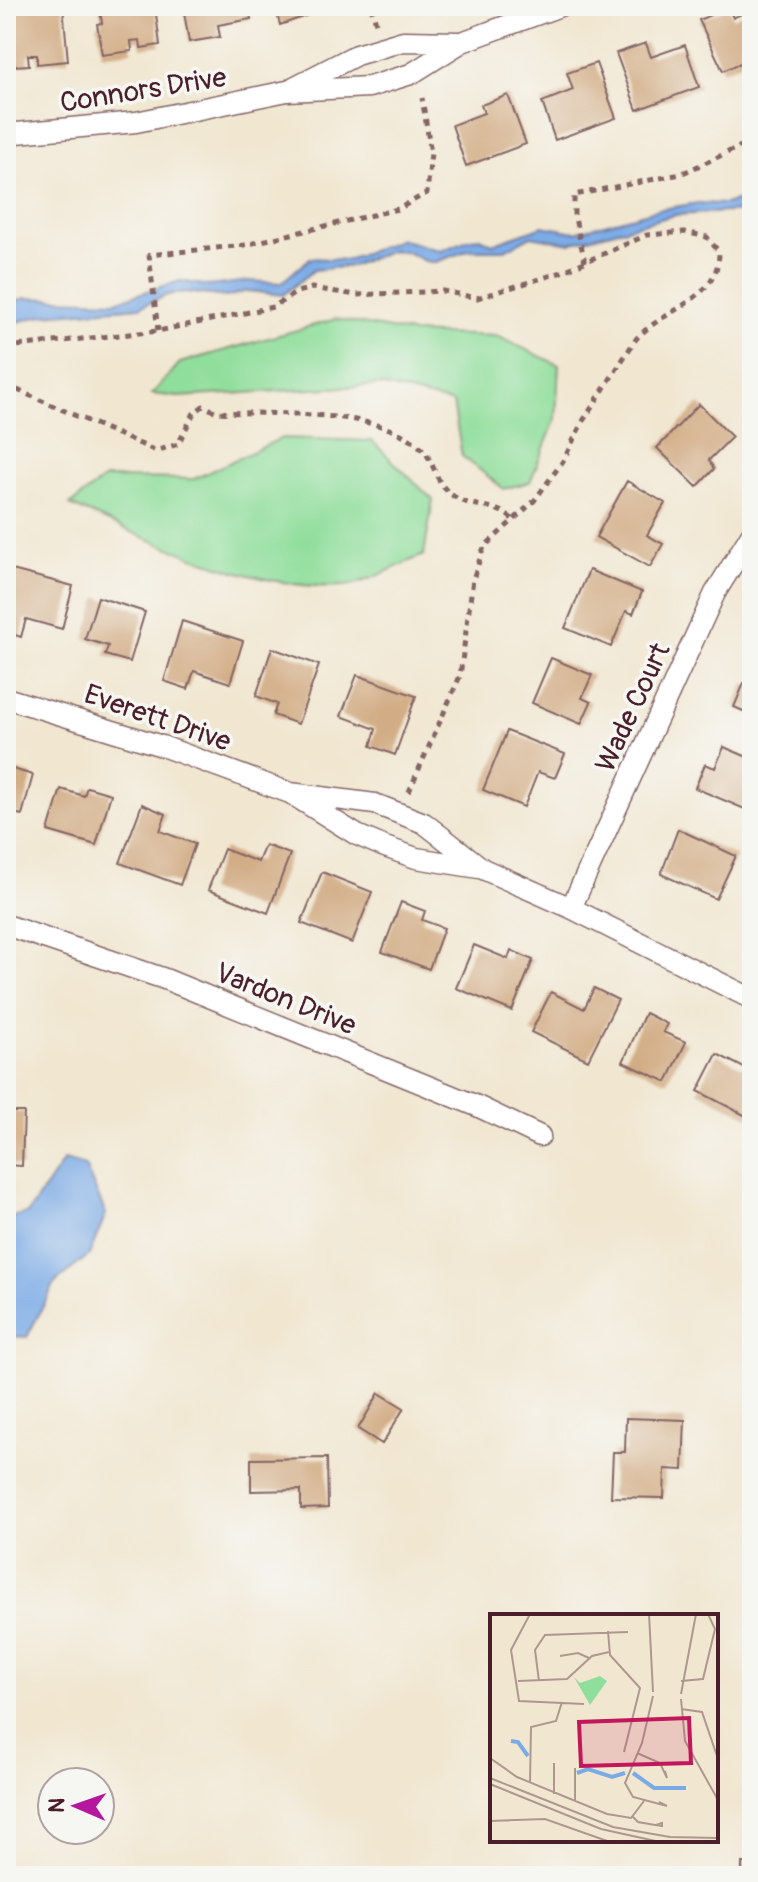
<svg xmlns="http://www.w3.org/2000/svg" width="758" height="1882" font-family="Pangolin,sans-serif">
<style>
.green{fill:#90de9b;stroke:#6d7e63;stroke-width:2}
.water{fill:#7babe6;stroke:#626588;stroke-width:2}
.building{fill:#d2ac84}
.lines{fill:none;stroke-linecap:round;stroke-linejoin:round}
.minor-casing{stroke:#846565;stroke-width:23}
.path{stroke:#846565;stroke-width:5;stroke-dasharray:6 6;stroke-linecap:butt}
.minor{stroke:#fff;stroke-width:20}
.labels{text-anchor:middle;stroke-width:7;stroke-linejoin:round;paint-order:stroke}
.street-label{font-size:28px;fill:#4a1f2b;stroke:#f6f6f2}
.inset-river{fill:none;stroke:#7babe6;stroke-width:4}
.inset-road{fill:none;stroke:#ae978f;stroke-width:2}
.view{fill:#c2185b;fill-opacity:0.15;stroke:#c2185b;stroke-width:4}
.inset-edge{fill:none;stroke:#4a1f2b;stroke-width:4}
</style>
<rect width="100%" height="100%" fill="#f6f6f2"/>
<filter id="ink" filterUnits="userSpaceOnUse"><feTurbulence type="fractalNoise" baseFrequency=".0125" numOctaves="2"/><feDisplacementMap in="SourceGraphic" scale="16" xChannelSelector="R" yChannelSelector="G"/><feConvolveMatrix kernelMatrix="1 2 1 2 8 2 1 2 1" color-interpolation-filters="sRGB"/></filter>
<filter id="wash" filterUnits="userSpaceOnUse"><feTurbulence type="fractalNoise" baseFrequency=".006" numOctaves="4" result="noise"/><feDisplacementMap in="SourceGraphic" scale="32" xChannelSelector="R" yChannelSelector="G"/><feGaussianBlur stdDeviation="1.8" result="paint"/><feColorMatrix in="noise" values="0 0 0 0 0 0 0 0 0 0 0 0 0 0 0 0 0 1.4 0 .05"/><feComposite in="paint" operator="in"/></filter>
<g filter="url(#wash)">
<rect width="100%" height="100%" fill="#f1e7d1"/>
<path class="green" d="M336 319 411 333 497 336 559 365 556 418 530 482 504 489 462 456 453 403 380 385 178 397 152 394 180 363Z
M282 438 372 441 433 500 424 555C402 563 365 584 344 586 254 592 151 540 70 505L105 478 194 479Z"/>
<path class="water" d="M752 197V209L744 211 675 215 570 243 531 236 505 250H469L436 262H427L407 252 391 251 351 266 314 270 283 295 247 291 227 297 185 292 167 295 140 307 44 315 6 325V304L26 298 116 301 180 281 209 286 249 281 281 283 310 258 347 260 401 239 441 251 470 239 481 238 492 244 543 226 575 232 656 210 698 203 724 204Z
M64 1160 85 1166 106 1214 89 1255 55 1283 27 1337 6 1336V1218L28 1213Z"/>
<g id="blocks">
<path class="building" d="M22 6H63L68 61 37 64V55H28L29 65 14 66 9 10 23 9Z
M99 6H155L160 45 141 48 140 40 131 41 132 51 102 55 97 24 102 23Z
M183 6H248L251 19 218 25 220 37 189 42Z
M275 6H332V7L280 25Z
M728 7 733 18 752 9V58L723 71 699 20Z
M646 43 651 57 685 45 699 87 637 110 616 53Z
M596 63 616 118 555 140 542 102 573 90 567 73Z
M508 95 526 144 466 166 452 125 484 113 481 105Z
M699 404 732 437 709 460 714 469 697 487 657 448Z
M627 481 665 503 647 535 663 544 650 567 596 537Z
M12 570 73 586 62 629 26 619 21 637 6 632V591Z
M589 570 642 592 633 614 626 611 611 647 565 628Z
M98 597 145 612 130 662 105 655 108 646 85 639Z
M182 621 243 641 230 683 194 671 188 689 164 681Z
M272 648 319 665 298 724 273 715 277 704 256 696Z
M551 658 592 675 582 698 591 702 581 724 532 703Z
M357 675 416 696 395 755 371 746 376 729 341 716Z
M744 683 752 686V715L734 707Z
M507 731 565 754 555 778 538 772 524 807 483 790Z
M724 747 752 759V800L747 810 695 788 705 764 715 768Z
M6 767 33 775 22 815 6 811Z
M87 787 111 794 96 845 48 831 61 789 84 796Z
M142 804 166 814 160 831 195 844 180 885 120 863Z
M678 829 736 856 716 899 661 874Z
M265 845 290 854 268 913 208 890 224 849 258 862Z
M322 872 372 892 352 943 301 923Z
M401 902 425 911 422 920 444 928 429 969 382 952Z
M474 945 508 959 511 950 533 960 512 1011 456 988Z
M594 988 618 1000 588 1060 531 1032 551 992 584 1009Z
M645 1013 667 1024 663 1032 686 1042 667 1082 623 1062Z
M717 1054 752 1072V1119L698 1091Z
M6 1112H24L22 1166 6 1165Z
M379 1393 404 1408 382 1444 358 1429Z
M626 1418 685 1420 683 1470 665 1469 664 1498 611 1497 613 1452H625Z
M327 1458 328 1508 301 1509V1490L251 1491V1459Z
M742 1863H752V1876H742Z"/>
</g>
</g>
<g filter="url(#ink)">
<use href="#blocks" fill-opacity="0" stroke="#846565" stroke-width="2"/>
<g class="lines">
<defs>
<path id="minor" d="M294 87 356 55 403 41 460 42
M6 134 136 122 287 91 369 87 411 74 462 42 560 6
M6 698 162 746 290 793 357 835 385 847 416 858 479 868
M290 793 375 804 424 823 483 869 571 908 752 999
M571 908 715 593 752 533
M6 925 165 979 477 1106 540 1136"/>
</defs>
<use href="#minor" class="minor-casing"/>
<path class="path" d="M371 6 377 27
M585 262 574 214V195L681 174 752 141
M158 331 149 255 245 245 398 209 427 193 431 153 422 98
M6 347 158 331 273 307 297 292 312 288 356 295 443 291 477 298 559 273 647 235 685 232 707 237 719 252C719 301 662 309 636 339L583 421 563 461 534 501 484 547 473 579 460 676 408 794
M6 385 156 451 178 444 194 413 203 406 217 412C273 415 376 408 419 446 436 460 433 482 452 495 471 510 493 501 512 519"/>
<use href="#minor" class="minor"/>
</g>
</g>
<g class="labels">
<g class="street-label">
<text transform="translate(143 89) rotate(-9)" y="10">Connors Drive</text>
<text transform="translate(632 707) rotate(-65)" y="10">Wade Court</text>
<text transform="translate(158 717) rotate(19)" y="10">Everett Drive</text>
<text transform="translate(286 998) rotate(22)" y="10">Vardon Drive</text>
</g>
</g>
<g transform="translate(490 1614)">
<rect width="228" height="228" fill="#f1e7d1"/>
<path d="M110 62 117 67 100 91 84 63 90 69Z" fill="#90de9b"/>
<path class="inset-river" d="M21 127 28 128 38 142M87 159 98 155 122 163 135 159M143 159 164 174H196"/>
<path class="inset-road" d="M40 0 21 36 29 87 94 90M159 0 163 78M118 17 120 41 150 74 134 138M70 42 88 39 99 44M228 65V109M28 67 77 65 102 42 119 38M49 67 45 36 55 21 138 18M191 67 213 65 225 15 218 0M191 80 206 0M163 82 152 129 135 169 143 183 177 192 169 188M191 85 195 127 228 186M191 95 212 98 228 145M147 139 170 149 177 164 175 157M0 144 27 163 117 200 141 204 154 187M64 149V180M85 154V188M0 164 123 213 180 223 228 224M40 169 41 113 66 107 72 88M0 170 111 215 170 228M143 203 148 208 165 211H166L172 212V209L166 211M0 207 55 205 120 228"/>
<path class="view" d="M199 104 201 149 91 152 89 108Z"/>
<rect width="228" height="228" class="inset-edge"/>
</g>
<rect width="758" height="1882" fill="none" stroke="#f6f6f2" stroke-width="32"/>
<g transform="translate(76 1806) rotate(272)"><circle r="38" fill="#f6f6f2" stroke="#b1a0a2" stroke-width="2"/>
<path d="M0-6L14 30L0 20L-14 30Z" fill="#b5179e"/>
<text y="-12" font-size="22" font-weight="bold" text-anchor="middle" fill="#4a1f2b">N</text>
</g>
</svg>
